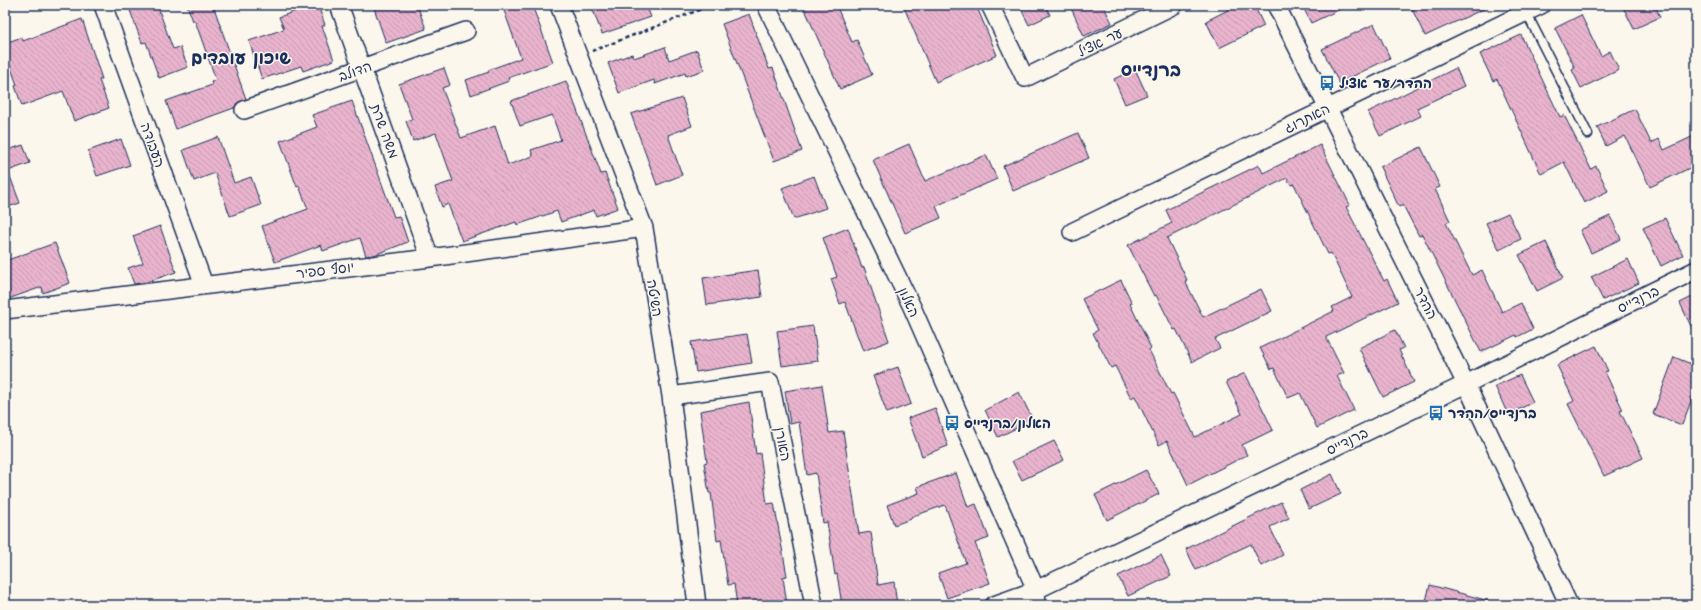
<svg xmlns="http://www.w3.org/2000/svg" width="1701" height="610" font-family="'Architects Daughter','Playpen Sans Hebrew',sans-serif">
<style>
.building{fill:url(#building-back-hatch);stroke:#1b2f5e}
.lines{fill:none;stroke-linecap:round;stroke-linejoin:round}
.lane-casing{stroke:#1b2f5e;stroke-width:11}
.street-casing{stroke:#1b2f5e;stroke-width:20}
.path{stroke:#1b2f5e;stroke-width:2.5;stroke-dasharray:4 3;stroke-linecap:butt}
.lane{stroke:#fbf7ec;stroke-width:8}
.street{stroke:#fbf7ec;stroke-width:17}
.labels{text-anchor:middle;stroke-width:3;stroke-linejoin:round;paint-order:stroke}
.street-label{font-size:14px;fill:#1b2f5e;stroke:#fbf7ec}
.poi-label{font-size:14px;font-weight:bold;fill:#1b2f5e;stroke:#fbf7ec;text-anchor:start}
.district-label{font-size:18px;font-weight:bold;fill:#1b2f5e;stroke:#fbf7ec}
</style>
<defs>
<pattern id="building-back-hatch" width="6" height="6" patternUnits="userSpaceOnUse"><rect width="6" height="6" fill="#e9b3cc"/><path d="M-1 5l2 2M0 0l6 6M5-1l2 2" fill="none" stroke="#c79ab2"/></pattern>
</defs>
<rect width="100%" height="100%" fill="#fbf7ec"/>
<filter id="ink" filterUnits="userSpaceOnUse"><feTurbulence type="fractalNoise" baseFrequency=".025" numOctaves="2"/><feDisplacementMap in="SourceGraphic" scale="8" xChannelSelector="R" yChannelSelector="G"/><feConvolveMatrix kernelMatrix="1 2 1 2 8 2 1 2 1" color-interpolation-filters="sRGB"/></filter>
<g filter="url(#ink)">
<path class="building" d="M128 5H157L173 49 180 47 188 67 159 78 146 42 142 43Z
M187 5H213L246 99 237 103 234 108 176 129 166 101 212 85 211 82 216 80 195 21H193Z
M313 5H318L325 25 322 26 334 60 303 71 301 66 262 79 249 41 284 29 279 17Z
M373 5H417L426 29 386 43Z
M502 5H532L553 62 508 78 509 81 471 95 466 80 489 72 488 70 521 58Z
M591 5H622L624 10 637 5H646L651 17 602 34Z
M803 5H836L852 42 857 40 872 75 840 89Z
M903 5H976L997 55 936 82Z
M1019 5H1045L1050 15 1029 25Z
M1077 5H1103L1112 23 1084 36 1071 8Z
M1238 5H1254L1264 26 1219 48 1206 21Z
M1302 5H1349L1311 23Z
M1410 5H1492L1425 36Z
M1622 5H1655L1660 17 1634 29Z
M749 14 769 69 773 68 802 151 774 161 722 24Z
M1581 15 1601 56 1610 51 1619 70 1581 88 1572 70 1575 68 1555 28Z
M82 19 102 79 99 80 109 108 74 121 63 91 22 106 15 86 17 85 5 51V43L22 37 23 41Z
M1374 24 1390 58 1339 83 1322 49Z
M1521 35 1560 117 1564 115 1591 169 1596 166 1608 191 1584 203 1564 162 1541 174 1497 79 1493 81 1480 54Z
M665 47 669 60 697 50 704 70 686 76 685 73 655 84 654 80 619 93 608 63 632 54 634 58Z
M444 68 450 85 442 88 461 138 495 126 508 165 533 156 531 150 561 140 552 115 520 126 511 101 566 81 601 174 605 173 618 208 596 216 594 210 561 222 557 211 517 225 516 222 462 241 448 204 442 207 435 187 453 181 436 133 413 141 406 121 412 119 399 84Z
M1456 68 1464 86 1417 108 1421 116 1380 136 1368 112Z
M1135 69 1147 95 1125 104 1114 79Z
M682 98 692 126 668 135 682 175 657 185 631 114Z
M352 101 394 217 399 216 408 242 374 255 366 256 360 238 323 251 321 245 275 262 262 226 308 209 299 186 297 187 280 141 317 127 312 115Z
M1635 109 1651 143 1659 139 1664 150 1696 135V165L1650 187 1625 136 1606 146 1597 127Z
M1078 133 1089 158 1013 191 1003 166Z
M218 137 234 183 251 177 261 205 230 216 215 173 194 181 183 150Z
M121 139 130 165 97 176 88 151Z
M909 144 925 181 986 155 997 179 936 206 941 218 905 233 873 160Z
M23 145 30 163 8 171 20 203 5 208V151Z
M1320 145 1350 205 1346 207 1384 281 1387 279 1398 302 1326 337 1344 373 1337 376 1354 410 1317 428 1300 393 1288 398 1274 368 1271 369 1260 348 1334 311 1332 307 1352 297 1331 253 1328 254 1294 184 1291 185 1287 178 1167 238 1187 280 1185 281 1203 317 1261 289 1272 311 1215 339 1220 348 1192 362 1176 329 1174 330 1156 295 1154 296 1128 245 1172 223 1166 210 1259 165 1263 173Z
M1421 147 1440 187 1435 189 1450 221 1446 223 1472 275 1482 270 1502 312 1521 303 1533 329 1517 337 1516 335 1481 352 1422 234 1419 236 1403 205 1399 207 1380 167Z
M814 176 826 208 794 219 782 188Z
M1508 213 1521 239 1499 250 1486 223Z
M1610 216 1621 239 1591 253 1580 230Z
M1665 218 1683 255 1661 266 1643 228Z
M160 226 176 272 147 282 134 284 128 268 143 263 133 236Z
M848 228 862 268 864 267 889 341 863 351 845 302 840 304 831 279 837 277 823 238Z
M1546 242 1563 278 1537 291 1519 255Z
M55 243 70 283 43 293 42 287 5 300V261Z
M1628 259 1639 283 1603 300 1591 277Z
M758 270 762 297 707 305 703 278Z
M1121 280 1132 303 1130 304 1151 348 1149 350 1171 394 1173 393 1195 437 1242 414 1226 382 1245 373 1273 430 1242 445 1247 455 1188 485 1167 441 1159 445 1135 396 1131 398 1115 366 1111 368 1093 333 1098 330 1082 299Z
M1696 295V337L1680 303Z
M813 326 818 361 782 366 777 331Z
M1395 330 1404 348 1399 350 1414 382 1383 397 1359 348Z
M747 334 752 363 696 372 691 342Z
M1596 346 1608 371 1605 372 1623 410 1620 411 1643 458 1604 476 1568 404 1574 401 1557 365Z
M1674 357 1696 366V388L1682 425 1653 414Z
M898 367 911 404 887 413 873 376Z
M1520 375 1533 402 1508 415 1495 386Z
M822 385 829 433 843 431 859 534 871 532 878 585 894 582 897 605H842L837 574 835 575 827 522 823 523 816 473 807 475 799 422 790 424 785 391Z
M1019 392 1033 420 998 437 985 410Z
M749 402 756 454 760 453 767 504 774 503 787 576 783 577 787 605H737L734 584 728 585 721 540 717 541 711 493H709L704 463 707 462 700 411Z
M935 408 948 446 922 456 908 418Z
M1054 441 1064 460 1022 480 1012 461Z
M1146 470 1159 494 1107 520 1095 495Z
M956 473 968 507 976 504 989 538 975 543 990 583 947 598 938 573 966 563 945 505 911 517V519L894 525 887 505 919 493 917 487Z
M1332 474 1341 494 1309 509 1300 490Z
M1281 502 1289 518 1270 527 1283 555 1261 566 1251 544 1196 570 1186 549Z
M1161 555 1171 576 1128 596 1118 576Z
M1430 585 1489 601V605H1425Z"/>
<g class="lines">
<defs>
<path id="lane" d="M1526 12 1588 134"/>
<path id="street" d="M103 5 204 285
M339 5 430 258
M559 5 644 228 671 396 697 605
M766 5 912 307 1036 590 1037 605
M990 5 1025 78 1174 5
M1276 5 1466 384 1569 605
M244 110 466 31
M1072 232 1541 5
M5 310 430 258 644 228
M671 396 770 382 814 605
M994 605 1036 590 1466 384 1696 270"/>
</defs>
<use href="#lane" class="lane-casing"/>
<use href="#street" class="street-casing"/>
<path class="path" d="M592 51 712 5"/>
<use href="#lane" class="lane"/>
<use href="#street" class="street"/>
</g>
</g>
<defs>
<symbol id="bus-bare" viewBox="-9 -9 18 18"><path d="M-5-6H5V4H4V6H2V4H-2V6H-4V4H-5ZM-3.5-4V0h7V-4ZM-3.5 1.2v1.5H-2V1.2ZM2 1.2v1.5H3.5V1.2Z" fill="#1f6fb2" stroke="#fbf7ec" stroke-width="2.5" paint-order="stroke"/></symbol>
</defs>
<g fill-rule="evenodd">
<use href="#bus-bare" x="1316" y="72" width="22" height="22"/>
<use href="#bus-bare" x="1425" y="402" width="22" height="22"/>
<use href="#bus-bare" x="941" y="412" width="22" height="22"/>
</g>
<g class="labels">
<g class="street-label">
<text transform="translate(1100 42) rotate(-26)" y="5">ער אציל</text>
<text transform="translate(355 71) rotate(-20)" y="5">הדולב</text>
<text transform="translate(1307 118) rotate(-26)" y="5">האתרוג</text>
<text transform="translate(385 131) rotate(70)" y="5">משה שרת</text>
<text transform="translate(153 145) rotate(70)" y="5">העבודה</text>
<text transform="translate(325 270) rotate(-7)" y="5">יוסף ספיר</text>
<text transform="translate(655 298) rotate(81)" y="5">השיטה</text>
<text transform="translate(1638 299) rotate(-26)" y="5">ברנדייס</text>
<text transform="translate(909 302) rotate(65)" y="5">האלון</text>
<text transform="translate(1426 303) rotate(63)" y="5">ההדר</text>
<text transform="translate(1347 441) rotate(-26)" y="5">ברנדייס</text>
<text transform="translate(783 444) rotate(79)" y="5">האורן</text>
</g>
<g class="poi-label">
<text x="1339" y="88">ההדר/ער אציל</text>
<text x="1448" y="418">ברנדייס/ההדר</text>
<text x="964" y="428">האלון/ברנדייס</text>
</g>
<g class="district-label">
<text x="241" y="64">שיכון עובדים</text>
<text x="1151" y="76">ברנדייס</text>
</g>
</g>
<rect width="1701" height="610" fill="none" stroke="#fbf7ec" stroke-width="20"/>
<rect x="10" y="10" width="1681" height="590" fill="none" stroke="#1b2f5e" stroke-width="1.5" filter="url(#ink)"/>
</svg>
